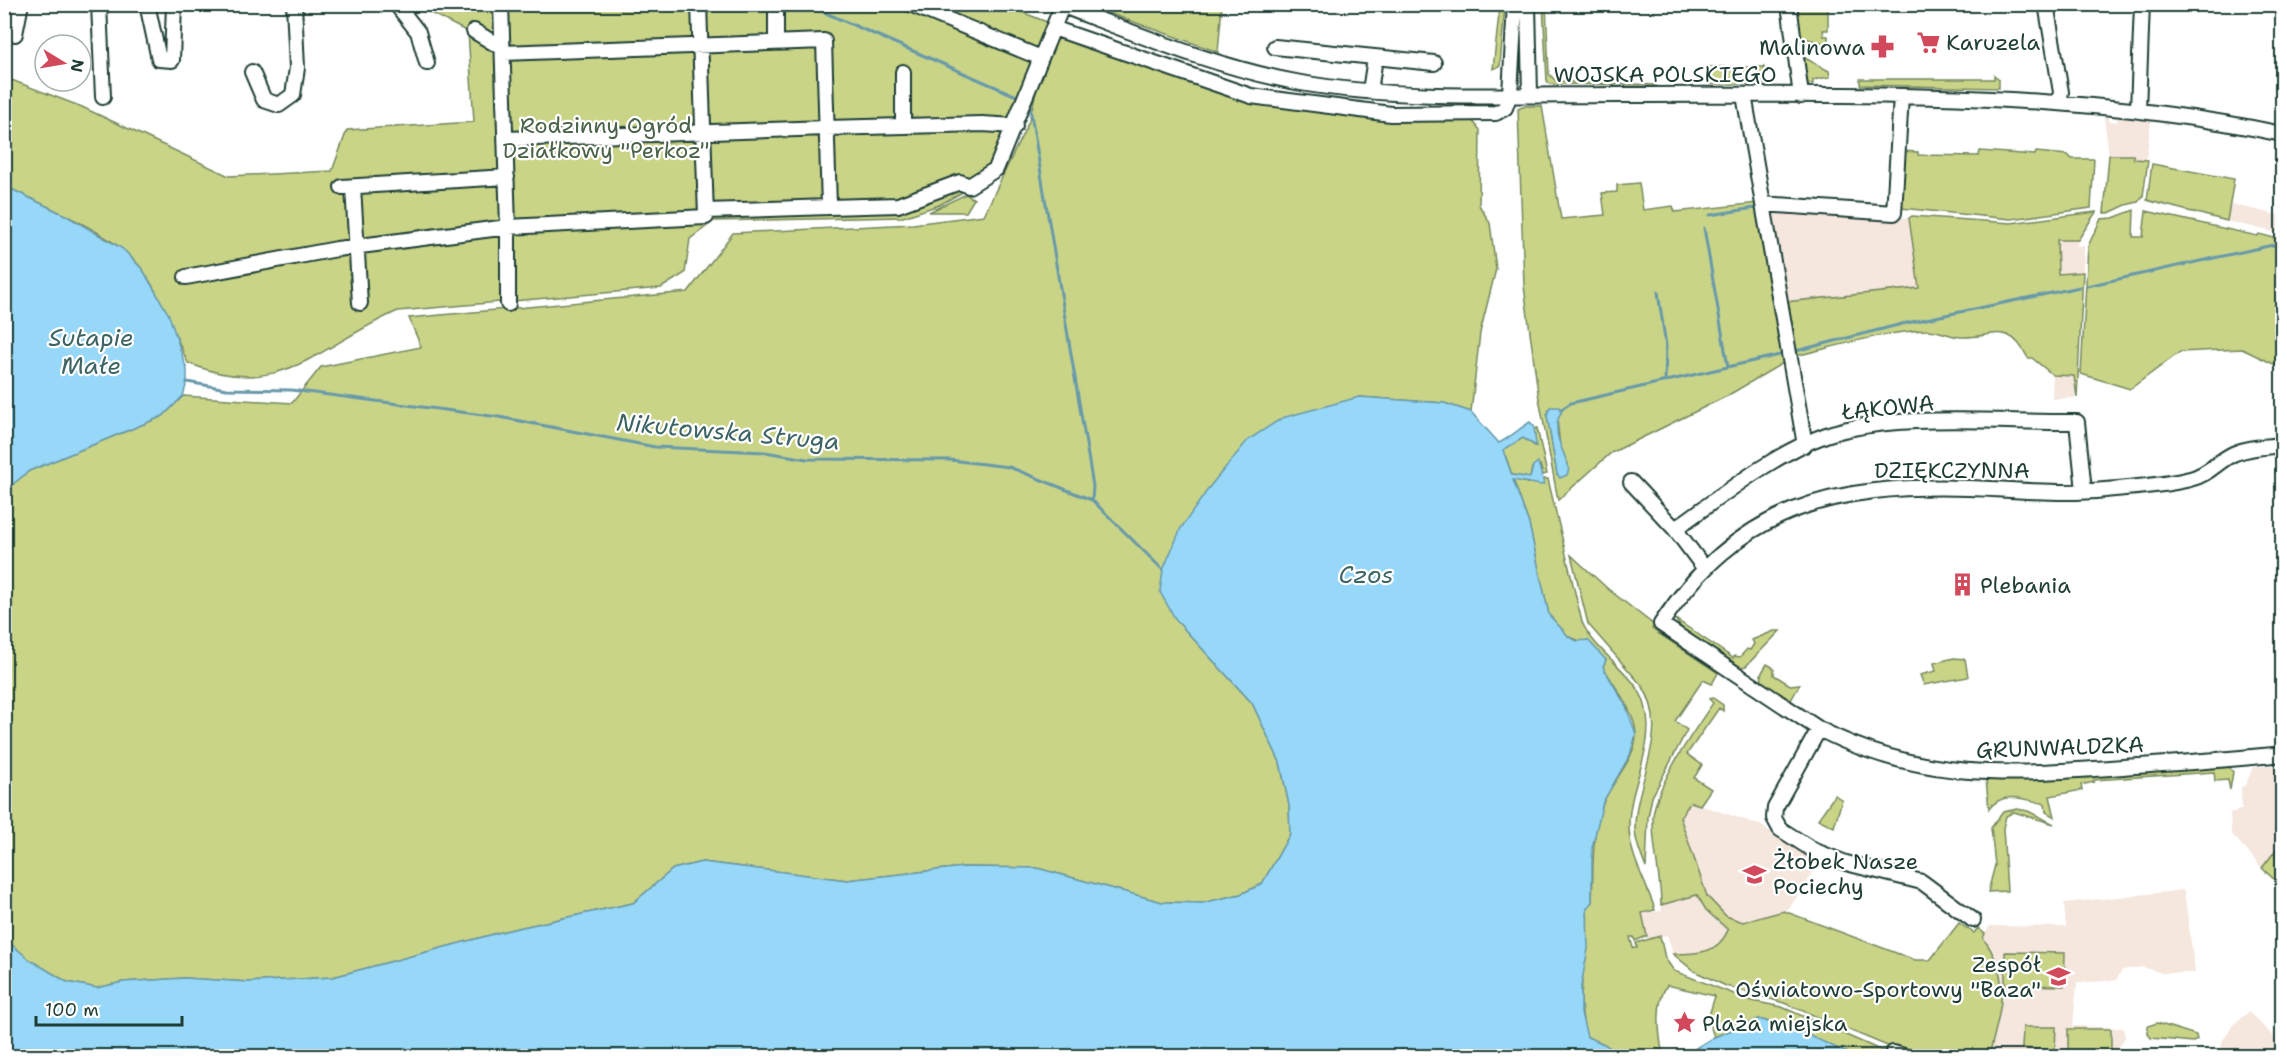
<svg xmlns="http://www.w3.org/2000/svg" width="2287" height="1061" font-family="'Shantell Sans',sans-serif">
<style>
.built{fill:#f5e6de}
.green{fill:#c9d487;stroke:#74885e;stroke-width:1.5;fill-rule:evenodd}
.water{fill:#97d7f8;stroke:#6799aa;stroke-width:1.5}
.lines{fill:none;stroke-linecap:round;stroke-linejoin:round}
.stream{stroke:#6799aa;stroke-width:3}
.minor-casing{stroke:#1f3d34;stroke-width:18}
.minor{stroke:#fff;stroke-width:14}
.labels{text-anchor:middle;stroke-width:4.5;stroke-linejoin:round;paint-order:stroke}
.poi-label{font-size:22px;fill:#1f3d34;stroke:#fff;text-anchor:start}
.street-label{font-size:22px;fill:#1f3d34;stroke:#fff}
.park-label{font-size:22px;fill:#4a6349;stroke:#fff}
.water-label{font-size:24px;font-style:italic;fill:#3d6465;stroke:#fff}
</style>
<rect width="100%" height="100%" fill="#fff"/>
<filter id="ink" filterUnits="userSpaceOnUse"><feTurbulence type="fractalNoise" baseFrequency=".0167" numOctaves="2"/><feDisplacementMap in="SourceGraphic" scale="12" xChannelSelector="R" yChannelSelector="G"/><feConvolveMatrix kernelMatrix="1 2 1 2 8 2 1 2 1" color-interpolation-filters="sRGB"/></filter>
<g filter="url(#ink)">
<path class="built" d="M2104 117H2109V121L2117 122 2118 117 2151 121 2146 160 2134 159 2132 155H2109Z
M2230 204 2282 216V234L2227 221Z
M1775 207 1909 218 1919 288 1785 302 1768 211Z
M2057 240H2078L2077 246H2084L2083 272 2058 274Z
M2053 376H2074L2075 398 2052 399Z
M2282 765V842L2262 868 2231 833 2230 813 2242 809 2241 788 2246 784 2253 767Z
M1691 802 1760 825 1816 861 1805 887 1788 909 1743 922 1726 916 1707 896 1680 817Z
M2184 890 2195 973H2162L2143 967 2122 970 2116 980 2077 983 2073 1026 2123 1028 2125 1036 2122 1043 2112 1055 2004 1056 1990 1052 2003 997 1994 953 1982 938 1990 926 2066 927 2064 903Z
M1697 895 1706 910 1728 930 1726 936 1703 954H1673L1667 935 1648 940 1642 913 1662 911 1661 905Z
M2249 1012 2282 1045 2281 1056 2274 1054 2272 1056H2224L2221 1043 2235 1023Z"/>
<path class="green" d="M1001 4 1052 24 983 181 939 205 903 217 714 221 690 239 685 273 661 288 398 311C319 345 282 402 188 363 174 333 162 299 144 272 120 235 44 206 5 186L4 77 82 107 229 176 332 171 347 130 474 122 468 32 415 5Z
M1801 4 1997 5H1828V30H1823L1824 36H1828V48L1823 43 1800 37 1797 11Z
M1086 5H1222L1218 52Z
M1500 5H1505L1500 66 1493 69Z
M1543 5H1546L1549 74 1556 81 1657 85 1550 84 1547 81Z
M1058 36 1253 100 1472 120 1480 130 1479 205 1490 223 1496 269 1480 333 1471 412 1444 403 1359 397 1176 620 1252 703 1280 762 1289 805 1290 834 1262 884 1241 894 1202 903 1162 902 1037 868 964 867 847 880 702 862 673 869 633 903 509 930 333 977 249 982 184 978 123 982 97 988 67 982 30 960 5 939 4 491 29 471 163 416 183 396 292 403 321 367 421 347 409 318 688 292 733 233 913 224 984 215 1029 121 1039 79Z
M1805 58 1829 71 1830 77 1813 80V84H1808L1803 60Z
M1706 67H1764L1766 84H1709Z
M1994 75 1999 79V88L1860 85V79H1994Z
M1525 106H1542L1561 219 1605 215 1602 193 1617 192V185L1639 183 1643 210 1673 206 1675 212 1758 203 1788 360 1727 396 1611 453 1558 500 1538 393 1524 286 1518 109ZM1547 415 1557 418 1560 447 1568 464 1557 474Z
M1901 151 1918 152V155L1979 156 1980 151 2035 155 2036 152 2068 155 2072 159H2094L2091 208 2011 219 1901 208 1898 203Z
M2109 155H2133L2134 159 2148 160 2143 196 2138 202 2126 205 2109 213H2104Z
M2152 164 2234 179 2227 221 2150 201 2147 200Z
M966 194 974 199 966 212H929Z
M2134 210 2133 237H2143L2146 211 2257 236 2259 234 2282 240V368L2242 349 2180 352 2130 389 2081 374 2088 246 2101 219 2113 218Z
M2096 212 2078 240H2057L2058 274 2083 272 2077 398 2074 376 2053 375 2032 358H2028C2008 320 1995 338 1962 337 1950 337 1938 329 1926 330 1882 332 1838 346 1795 356L1785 302 1919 288 1909 218 1912 216 2011 223Z
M1537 428 1547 474 1543 475 1540 465 1532 468 1530 478 1512 475 1503 449 1523 438 1535 446 1534 429Z
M1513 479 1527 483 1544 482V479H1548L1582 622C1595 653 1637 674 1645 705 1657 747 1628 786 1629 827 1629 856 1647 883 1655 910L1642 913 1647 936 1635 941 1634 937H1630L1633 948H1637L1636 943 1660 936 1665 958 1674 971 1752 1001 1782 1007 1894 1056H1854L1788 1027 1759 1019 1714 1037 1708 1019 1715 996 1667 985C1655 1003 1659 1036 1663 1056H1622L1604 1044 1587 1037C1572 995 1591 950 1587 907L1592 902C1594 868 1590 834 1604 801 1613 780 1636 758 1636 734 1635 711 1614 686 1603 667L1606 660 1583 642 1569 637 1549 615 1529 524Z
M1571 555 1608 589 1654 625 1652 629 1718 673 1712 684 1703 680 1675 721 1687 730 1652 797 1648 817 1646 868C1641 855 1635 841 1635 828 1635 780 1671 733 1643 687L1588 624Z
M1674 618 1733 658 1735 656 1740 657 1747 649 1750 650 1754 644 1752 640 1774 631H1780L1746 666 1741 667 1684 631Z
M1954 658 1965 659 1968 677 1924 685 1920 675 1936 671 1934 663Z
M1767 664 1774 668V675L1790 685 1800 684 1790 702 1762 681 1761 674Z
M1713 698 1723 705V711L1719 708 1687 754 1702 765 1694 778 1711 789 1700 805 1691 802 1680 817 1707 896 1726 916 1743 922 1784 911 1915 960H1930L1959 923 1974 933 1978 928 1985 934 1983 938C2012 977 2001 1008 1990 1052L2004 1056 1909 1055 1784 1003 1726 986 1694 971 1673 954C1696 954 1718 954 1728 930L1706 910 1697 895 1661 905C1661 876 1652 847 1653 818 1654 788 1695 729 1713 703L1709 699Z
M2229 767 2233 772 2230 790 2228 780 2215 781 2214 772 2094 780V782L2081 785 2082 790 2050 796 2055 817 2046 812 2045 804C2025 799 2003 790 1989 809L1986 780H2040Z
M1835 795 1842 800 1834 827 1818 819Z
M2017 809 2028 811 2054 824 2014 812 2006 816 2003 828 2007 891 1988 892 1995 865 1991 828 2003 812Z
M2282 842V887L2262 868Z
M2005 952 2065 953 2064 986 2005 985Z
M2157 1023 2196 1035 2197 1040 2193 1042 2151 1038 2148 1034V1026Z
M2023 1027H2056L2055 1050 2022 1048Z
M2068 1029H2111V1054H2068Z"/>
<path class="water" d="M5 186 67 216 123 249 143 270 169 315 187 370V382L183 396 163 416 29 471 5 491Z
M1359 397 1444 403 1471 412 1499 443C1511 437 1520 428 1530 422L1534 426 1536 446 1523 438 1503 450 1512 475 1530 478 1533 466 1538 462 1544 484 1541 485 1513 480 1529 524 1549 615 1569 637 1577 641 1588 640 1606 660 1603 667 1626 706 1636 734 1630 755 1603 802 1592 848V902L1587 908 1588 949 1581 986V1013L1587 1037 1604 1044 1622 1056H5V939L30 960 67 982 97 988 123 982 184 978 249 982 333 977 509 930 633 903 673 869 702 862 847 880 964 867 1037 868 1162 902 1202 903 1241 894 1262 884 1290 834 1289 805 1280 762 1252 703 1176 620 1160 592 1163 570 1181 528 1211 485 1248 440 1282 418Z
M1550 407H1559L1562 411C1549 431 1564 449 1569 469L1567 475 1560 478 1557 474 1547 415Z
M1759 1019 1804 1033 1854 1056H1683L1712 1038Z"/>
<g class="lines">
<path class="stream" d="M805 4 1021 98
M1029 102 1093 486 1092 500
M1710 215 1755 208 1758 213
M1704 228 1728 367
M2087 286 2282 243
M1658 292 1666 346 1665 382
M1779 335 1782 355
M1796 351 1902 324 2080 287
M187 382 227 389 291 390 499 417 655 447 765 452 807 459 950 460 1009 467 1092 500 1163 570
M1560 410 1571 403 1784 354"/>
<defs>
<path id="minor" d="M99 4 103 97
M147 4 159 59 172 60 174 4
M396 4 418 32 427 63
M501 4 508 227V304
M776 4V42
M910 4 1041 58
M1058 4C1137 34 1217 68 1301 83 1401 100 1516 95 1618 95 1840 95 2064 88 2282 134
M1528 4 1530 94
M1789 4 1801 96
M2046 4 2061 92 2059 103
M1053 28 1251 96 1391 114 1496 113 1505 108 1510 94 1515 4
M474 31 502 48
M15 34 21 4
M1275 47 1434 63
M503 53 824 41 829 207 898 205 960 182 969 186 996 169 1062 6
M252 72 264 100 279 105 293 95 297 68 294 4
M903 72V126
M1370 91 1375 58
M1744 95 1805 445
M2138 110 2142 4
M506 139 826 128 982 124 1015 126
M342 187 507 177
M353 187 360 303
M1763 204 1894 213 1901 96
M706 211 829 207
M186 277 337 249 508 227 706 217 699 4
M2282 445C2267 447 2248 447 2233 454 2218 461 2208 475 2190 479 2163 486 2132 487 2105 490 2059 495 2013 489 1968 488 1834 484 1738 506 1661 624L1819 729C1922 782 2011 775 2123 767 2176 763 2229 760 2282 754
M1631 482 1675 529
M1705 569 1675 529C1720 497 1773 454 1826 435 1894 412 2004 423 2077 422L2084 491
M1819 729 1775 808 1774 818 1780 829 1813 850 1846 863 1922 882 1973 920
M1893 1053 1904 1056"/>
</defs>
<use href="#minor" class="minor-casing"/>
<use href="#minor" class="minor"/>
</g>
</g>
<defs>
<symbol id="supermarket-bare" viewBox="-9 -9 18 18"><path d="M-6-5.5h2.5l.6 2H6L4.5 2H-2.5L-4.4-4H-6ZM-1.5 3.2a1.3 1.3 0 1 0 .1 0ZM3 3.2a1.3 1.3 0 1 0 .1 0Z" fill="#d1495b" stroke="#fff" stroke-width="2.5" paint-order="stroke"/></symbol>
<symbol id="pharmacy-bare" viewBox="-9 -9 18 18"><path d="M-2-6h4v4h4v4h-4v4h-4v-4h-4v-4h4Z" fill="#d1495b" stroke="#fff" stroke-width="2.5" paint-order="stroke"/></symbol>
<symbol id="building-bare" viewBox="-9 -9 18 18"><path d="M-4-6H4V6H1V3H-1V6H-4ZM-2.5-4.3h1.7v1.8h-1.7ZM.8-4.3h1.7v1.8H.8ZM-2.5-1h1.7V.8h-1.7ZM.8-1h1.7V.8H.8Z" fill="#d1495b" stroke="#fff" stroke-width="2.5" paint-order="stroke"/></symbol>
<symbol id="school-bare" viewBox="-9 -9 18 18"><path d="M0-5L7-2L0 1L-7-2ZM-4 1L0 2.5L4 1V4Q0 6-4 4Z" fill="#d1495b" stroke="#fff" stroke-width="2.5" paint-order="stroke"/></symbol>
<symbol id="sight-bare" viewBox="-9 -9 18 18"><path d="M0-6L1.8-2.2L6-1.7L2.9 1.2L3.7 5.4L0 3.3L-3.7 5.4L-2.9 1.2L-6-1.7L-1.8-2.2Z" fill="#d1495b" stroke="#fff" stroke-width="2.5" paint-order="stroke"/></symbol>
</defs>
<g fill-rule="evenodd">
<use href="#supermarket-bare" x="1912" y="26" width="33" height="33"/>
<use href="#pharmacy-bare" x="1866" y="30" width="33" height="33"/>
<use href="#building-bare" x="1946" y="568" width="33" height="33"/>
<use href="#school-bare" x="1738" y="858" width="33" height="33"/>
<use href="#school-bare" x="2042" y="960" width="33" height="33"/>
<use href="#sight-bare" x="1668" y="1006" width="33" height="33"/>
</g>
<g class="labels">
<g class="poi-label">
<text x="1946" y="50">Karuzela</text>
<text x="1865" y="55" text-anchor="end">Malinowa</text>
<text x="1980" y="593">Plebania</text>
<text x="1773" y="869">Żłobek Nasze<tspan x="1773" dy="25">Pociechy</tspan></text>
<text x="2041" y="972" text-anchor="end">Zespół<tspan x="2041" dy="25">Oświatowo-Sportowy "Baza"</tspan></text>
<text x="1702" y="1031">Plaża miejska</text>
</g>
<g class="street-label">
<text x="1665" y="82">WOJSKA POLSKIEGO</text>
<text transform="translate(1888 407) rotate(-6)" y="8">ŁĄKOWA</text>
<text x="1952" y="478">DZIĘKCZYNNA</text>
<text transform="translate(2060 747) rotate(-2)" y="8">GRUNWALDZKA</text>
</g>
<g class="park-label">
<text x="606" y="133">Rodzinny Ogród<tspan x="606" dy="25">Działkowy "Perkoz"</tspan></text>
</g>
<g class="water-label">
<text x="91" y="346">Sutapie<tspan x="91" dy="28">Małe</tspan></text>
<text transform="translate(728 432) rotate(5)" y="8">Nikutowska Struga</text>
<text x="1366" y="583">Czos</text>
</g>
</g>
<rect width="2287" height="1061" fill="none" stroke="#fff" stroke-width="24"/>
<rect x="12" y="12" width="2263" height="1037" fill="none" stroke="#1f3d34" stroke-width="2" filter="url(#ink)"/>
<g transform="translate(63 63) rotate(101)"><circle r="28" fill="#ffffff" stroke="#a5b1ae" stroke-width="1.5"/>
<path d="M0-4.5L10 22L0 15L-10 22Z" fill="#d1495b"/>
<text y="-9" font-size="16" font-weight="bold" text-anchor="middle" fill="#1f3d34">N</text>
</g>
<path d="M36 1016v9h146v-9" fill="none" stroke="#1f3d34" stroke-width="3"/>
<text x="45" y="1016" font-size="18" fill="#1f3d34" stroke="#ffffff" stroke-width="4.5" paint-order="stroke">100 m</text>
</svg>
